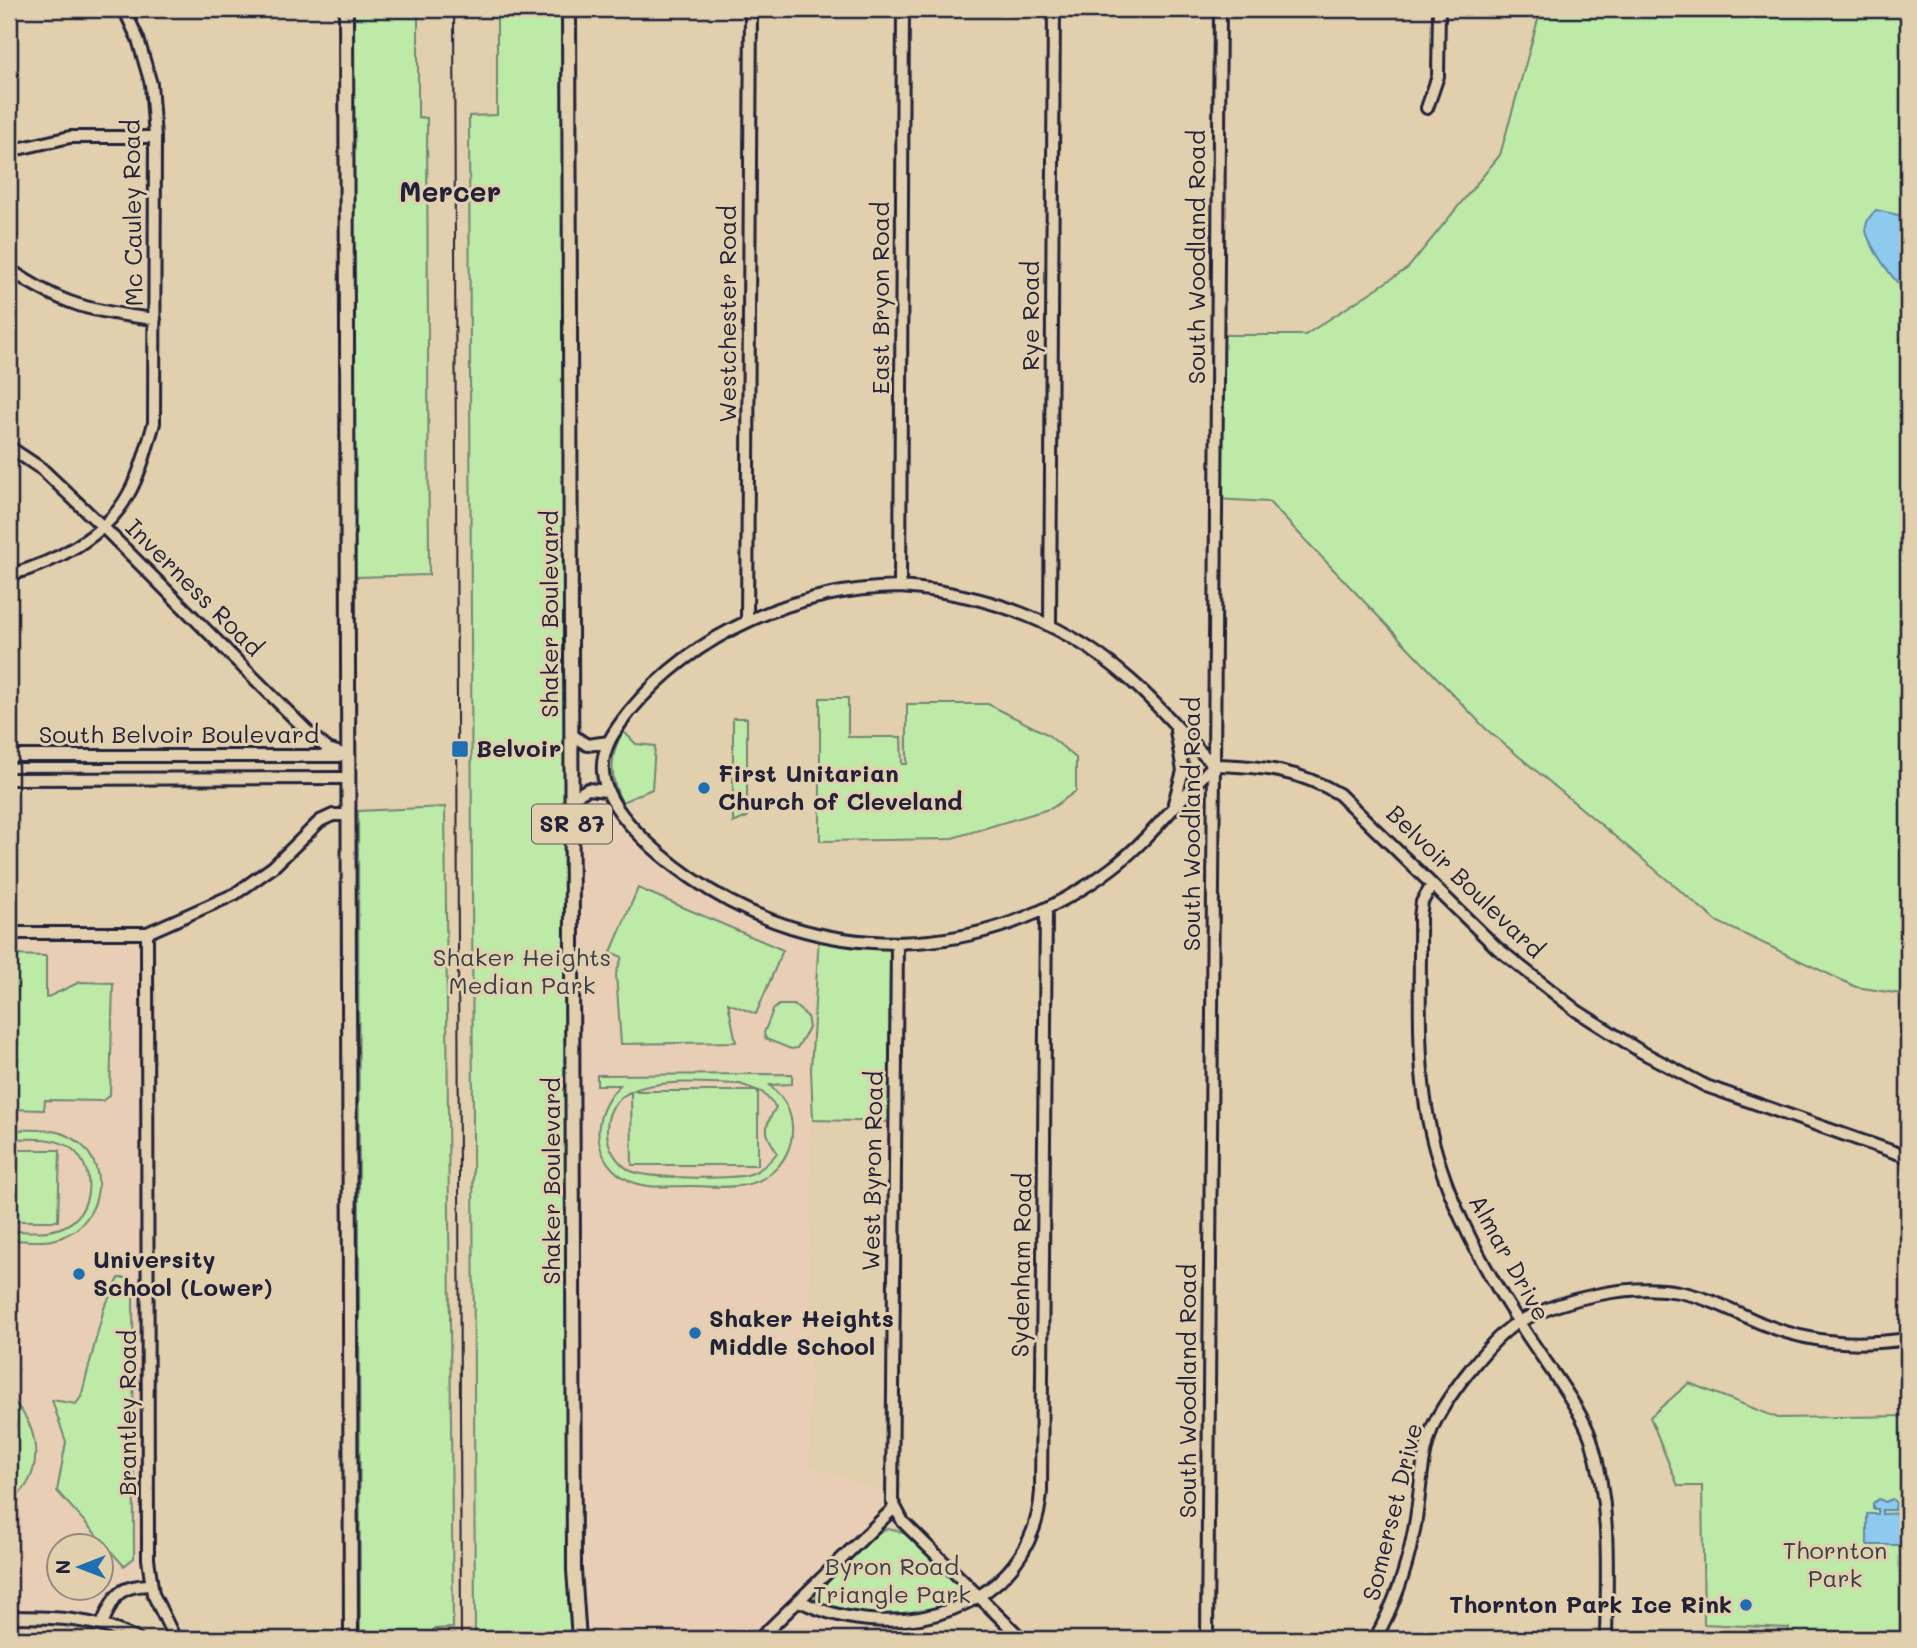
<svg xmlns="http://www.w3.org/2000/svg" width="1917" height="1648" font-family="Mali,sans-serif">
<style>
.built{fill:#e8ceb4;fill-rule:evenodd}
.green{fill:#beeaa8;stroke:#708672;stroke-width:2;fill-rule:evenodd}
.water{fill:#8ecaee;stroke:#6387a6;stroke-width:2}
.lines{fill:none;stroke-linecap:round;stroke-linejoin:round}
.minor-casing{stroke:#22223b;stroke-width:16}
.major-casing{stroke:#22223b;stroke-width:18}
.minor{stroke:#e1cfad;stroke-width:10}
.major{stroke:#e1cfad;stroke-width:12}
.tram{stroke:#22223b;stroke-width:2}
.poi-dot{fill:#1f6fb2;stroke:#e1cfad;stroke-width:2.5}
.labels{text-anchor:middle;stroke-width:6;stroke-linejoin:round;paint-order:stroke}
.shield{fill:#e1cfad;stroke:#5b565d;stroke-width:2}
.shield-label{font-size:23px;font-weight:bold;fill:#22223b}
.street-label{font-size:24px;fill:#22223b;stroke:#e1cfad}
.poi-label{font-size:24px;font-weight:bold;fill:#22223b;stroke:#e1cfad;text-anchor:start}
.park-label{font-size:24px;fill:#39404b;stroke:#e1cfad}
.quarter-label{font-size:28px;font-weight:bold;fill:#22223b;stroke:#e1cfad}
</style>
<rect width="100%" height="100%" fill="#e1cfad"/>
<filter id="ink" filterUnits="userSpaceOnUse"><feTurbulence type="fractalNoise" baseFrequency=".0143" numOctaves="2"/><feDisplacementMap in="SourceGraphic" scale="14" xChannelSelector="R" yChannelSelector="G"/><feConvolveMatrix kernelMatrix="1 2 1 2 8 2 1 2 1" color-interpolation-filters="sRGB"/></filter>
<g filter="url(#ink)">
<path class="built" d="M591 794 604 798 621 821 662 863 707 896 760 923 817 941 811 1070 810 1465 885 1493 878 1510 868 1524 750 1639H583L580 1607 578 802Z
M9 933H147L150 1585 129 1586 102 1624 9 1617ZM60 1546H102V1588H60Z
M800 1601 819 1615 845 1626V1639H759Z"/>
<path class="green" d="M352 9H418V117L427 118 429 575 355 577Z
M497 9H568L579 1639H475L469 116 497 115Z
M1541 9H1908V995L1856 987 1718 922 1486 729 1269 502 1216 499 1217 335H1305L1408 268 1500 155Z
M820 698H848V737H901L902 764H907V704H988L1047 734 1076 758V791L1052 808 949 839 820 841Z
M733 718H747V817L733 823Z
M623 731 636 744 655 746 652 789 622 802C609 778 609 755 623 731Z
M445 807 453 1628 434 1629 430 1639H360L358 811Z
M638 888 783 950 756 1014 728 1003 736 1042 621 1044 616 974 622 957 611 952Z
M819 936 897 944 895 1122 813 1120 811 1070Z
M9 955 46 956V998L80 982 113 983 110 1095 102 1101 45 1100 44 1110 9 1109Z
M779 1005H794L807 1016 809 1028 797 1048 791 1049 766 1039 764 1033 773 1010Z
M792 1074V1084L770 1085C775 1091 782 1097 786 1105 803 1137 783 1176 749 1184 730 1189 709 1186 690 1186 671 1186 649 1189 632 1182 589 1163 590 1114 620 1085H597V1075ZM740 1084 762 1092 776 1107C763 1130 764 1130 777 1153 769 1163 760 1172 747 1175 728 1179 647 1179 631 1171 617 1163 607 1148 607 1131 605 1069 700 1084 740 1084Z
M758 1091V1165H632L631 1091Z
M9 1130C30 1130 53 1127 72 1138 112 1161 104 1221 62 1237 46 1244 26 1240 9 1240V1231C26 1231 46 1234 63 1227 95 1214 97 1164 68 1146 50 1136 28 1139 9 1139Z
M9 1150H60L58 1221H9Z
M119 1278H127L133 1282 134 1558 124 1566 57 1491 66 1442 52 1400 76 1404 81 1397 104 1308Z
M1689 1383 1778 1418 1908 1416V1638L1787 1639 1789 1628 1704 1624 1702 1486H1678L1650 1417Z
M9 1398C41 1423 47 1479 9 1502Z
M887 1529C919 1531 943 1568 964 1590L965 1604C943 1627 891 1632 861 1622 846 1617 831 1609 816 1602V1594L876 1533Z"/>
<path class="water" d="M1876 210 1908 217V291C1896 286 1868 244 1866 230 1865 222 1870 216 1876 210Z
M1879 1499 1885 1502 1892 1499 1896 1503 1895 1510H1882V1514L1908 1513V1545H1867V1514H1878V1509H1873V1503Z"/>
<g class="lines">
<defs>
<path id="minor" d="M1427 108 1438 76 1439 9
M9 151 70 137H155
M9 269C61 305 93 312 155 319
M9 447 42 469 102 526 308 732 328 749 349 756
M9 575C54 563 105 537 128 495 141 472 147 447 154 423L155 137 151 84 138 39 124 9
M900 587C985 593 1063 621 1128 678 1159 704 1184 737 1214 765 1179 799 1150 839 1112 868 987 964 818 968 690 877 660 856 605 811 603 772 601 748 615 730 629 712 695 632 798 588 900 587Z
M900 587 903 9
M747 621 751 9
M1050 624 1054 9
M571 734 587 745 609 742
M9 756H339
M1214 765C1259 766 1299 770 1339 794L1497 948 1577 1011 1640 1051 1706 1086 1908 1157
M9 779 349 778
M572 798 588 789 607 791
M1174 803 1183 771 1176 731
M1432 885 1422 902 1420 917C1421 998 1413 1086 1440 1165 1459 1223 1490 1279 1524 1330 1543 1360 1580 1406 1591 1439 1611 1504 1607 1572 1606 1639
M9 933H147L235 894 273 867 320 821 333 815H349
M147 933 148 1559 153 1594 175 1639
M897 944 892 1501 903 1522 1022 1639
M800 1601C896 1648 1032 1611 1041 1492L1046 910
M9 1617C54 1617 96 1618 137 1639
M102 1624C115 1595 117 1586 150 1585
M759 1639 894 1508
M1207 1639 1220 9
M1375 1639C1393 1607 1406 1572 1413 1535 1421 1500 1419 1461 1433 1426 1446 1398 1493 1335 1520 1321 1565 1298 1630 1283 1679 1292 1710 1298 1735 1312 1763 1324 1812 1344 1857 1346 1908 1339"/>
<path id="major" d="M346 9 351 1639
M569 9 574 1570 579 1639"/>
</defs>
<use href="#minor" class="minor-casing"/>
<use href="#major" class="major-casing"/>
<use href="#minor" class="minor"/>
<use href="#major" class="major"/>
<path class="tram" d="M454 9 461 1639"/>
</g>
</g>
<g class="poi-dot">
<rect x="451" y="740" width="18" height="18" rx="3.5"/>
<circle cx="704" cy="788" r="7"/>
<circle cx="79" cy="1274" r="7"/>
<circle cx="695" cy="1333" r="7"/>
<circle cx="1746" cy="1605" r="7"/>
</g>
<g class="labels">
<rect class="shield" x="532" y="804.5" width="80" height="39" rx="5"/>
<g class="shield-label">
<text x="572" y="832">SR 87</text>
</g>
<g class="street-label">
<text transform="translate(133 213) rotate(-91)" y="8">Mc Cauley Road</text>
<text transform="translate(1197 257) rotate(-90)" y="8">South Woodland Road</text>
<text transform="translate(881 298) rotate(-90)" y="8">East Bryon Road</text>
<text transform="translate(728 314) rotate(-90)" y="8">Westchester Road</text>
<text transform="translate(1031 316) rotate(-90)" y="8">Rye Road</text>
<text transform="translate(194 588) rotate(45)" y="8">Inverness Road</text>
<text transform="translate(550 614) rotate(-90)" y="8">Shaker Boulevard</text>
<text x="179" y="743">South Belvoir Boulevard</text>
<text transform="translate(1192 824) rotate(-90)" y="8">South Woodland Road</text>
<text transform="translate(1465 882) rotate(44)" y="8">Belvoir Boulevard</text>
<text transform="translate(873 1171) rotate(-89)" y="8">West Byron Road</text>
<text transform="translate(552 1181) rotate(-90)" y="8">Shaker Boulevard</text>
<text transform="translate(1509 1258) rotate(61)" y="8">Almar Drive</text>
<text transform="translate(1022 1265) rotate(-89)" y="8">Sydenham Road</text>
<text transform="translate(1188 1391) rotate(-90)" y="8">South Woodland Road</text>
<text transform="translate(128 1413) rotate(-90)" y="8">Brantley Road</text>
<text transform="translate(1393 1512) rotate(-76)" y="8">Somerset Drive</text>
</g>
<g class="poi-label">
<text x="476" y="757">Belvoir</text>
<text x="718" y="782">First Unitarian<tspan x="718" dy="28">Church of Cleveland</tspan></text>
<text x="93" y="1268">University<tspan x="93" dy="28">School (Lower)</tspan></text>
<text x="709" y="1327">Shaker Heights<tspan x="709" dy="28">Middle School</tspan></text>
<text x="1732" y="1613" text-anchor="end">Thornton Park Ice Rink</text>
</g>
<g class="park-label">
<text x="522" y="966">Shaker Heights<tspan x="522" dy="28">Median Park</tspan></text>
<text x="1835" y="1559">Thornton<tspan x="1835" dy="28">Park</tspan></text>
<text x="892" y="1575">Byron Road<tspan x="892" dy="28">Triangle Park</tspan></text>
</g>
<g class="quarter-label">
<text x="450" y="202">Mercer</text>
</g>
</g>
<rect width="1917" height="1648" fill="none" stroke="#e1cfad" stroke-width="35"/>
<rect x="18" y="18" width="1882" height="1613" fill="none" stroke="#22223b" stroke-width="2.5" filter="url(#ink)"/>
<g transform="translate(80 1567) rotate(270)"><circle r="33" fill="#e1cfad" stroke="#958a7f" stroke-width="2"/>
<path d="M0-5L12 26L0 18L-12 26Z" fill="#1f6fb2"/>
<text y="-10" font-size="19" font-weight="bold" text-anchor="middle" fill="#22223b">N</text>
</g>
</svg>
